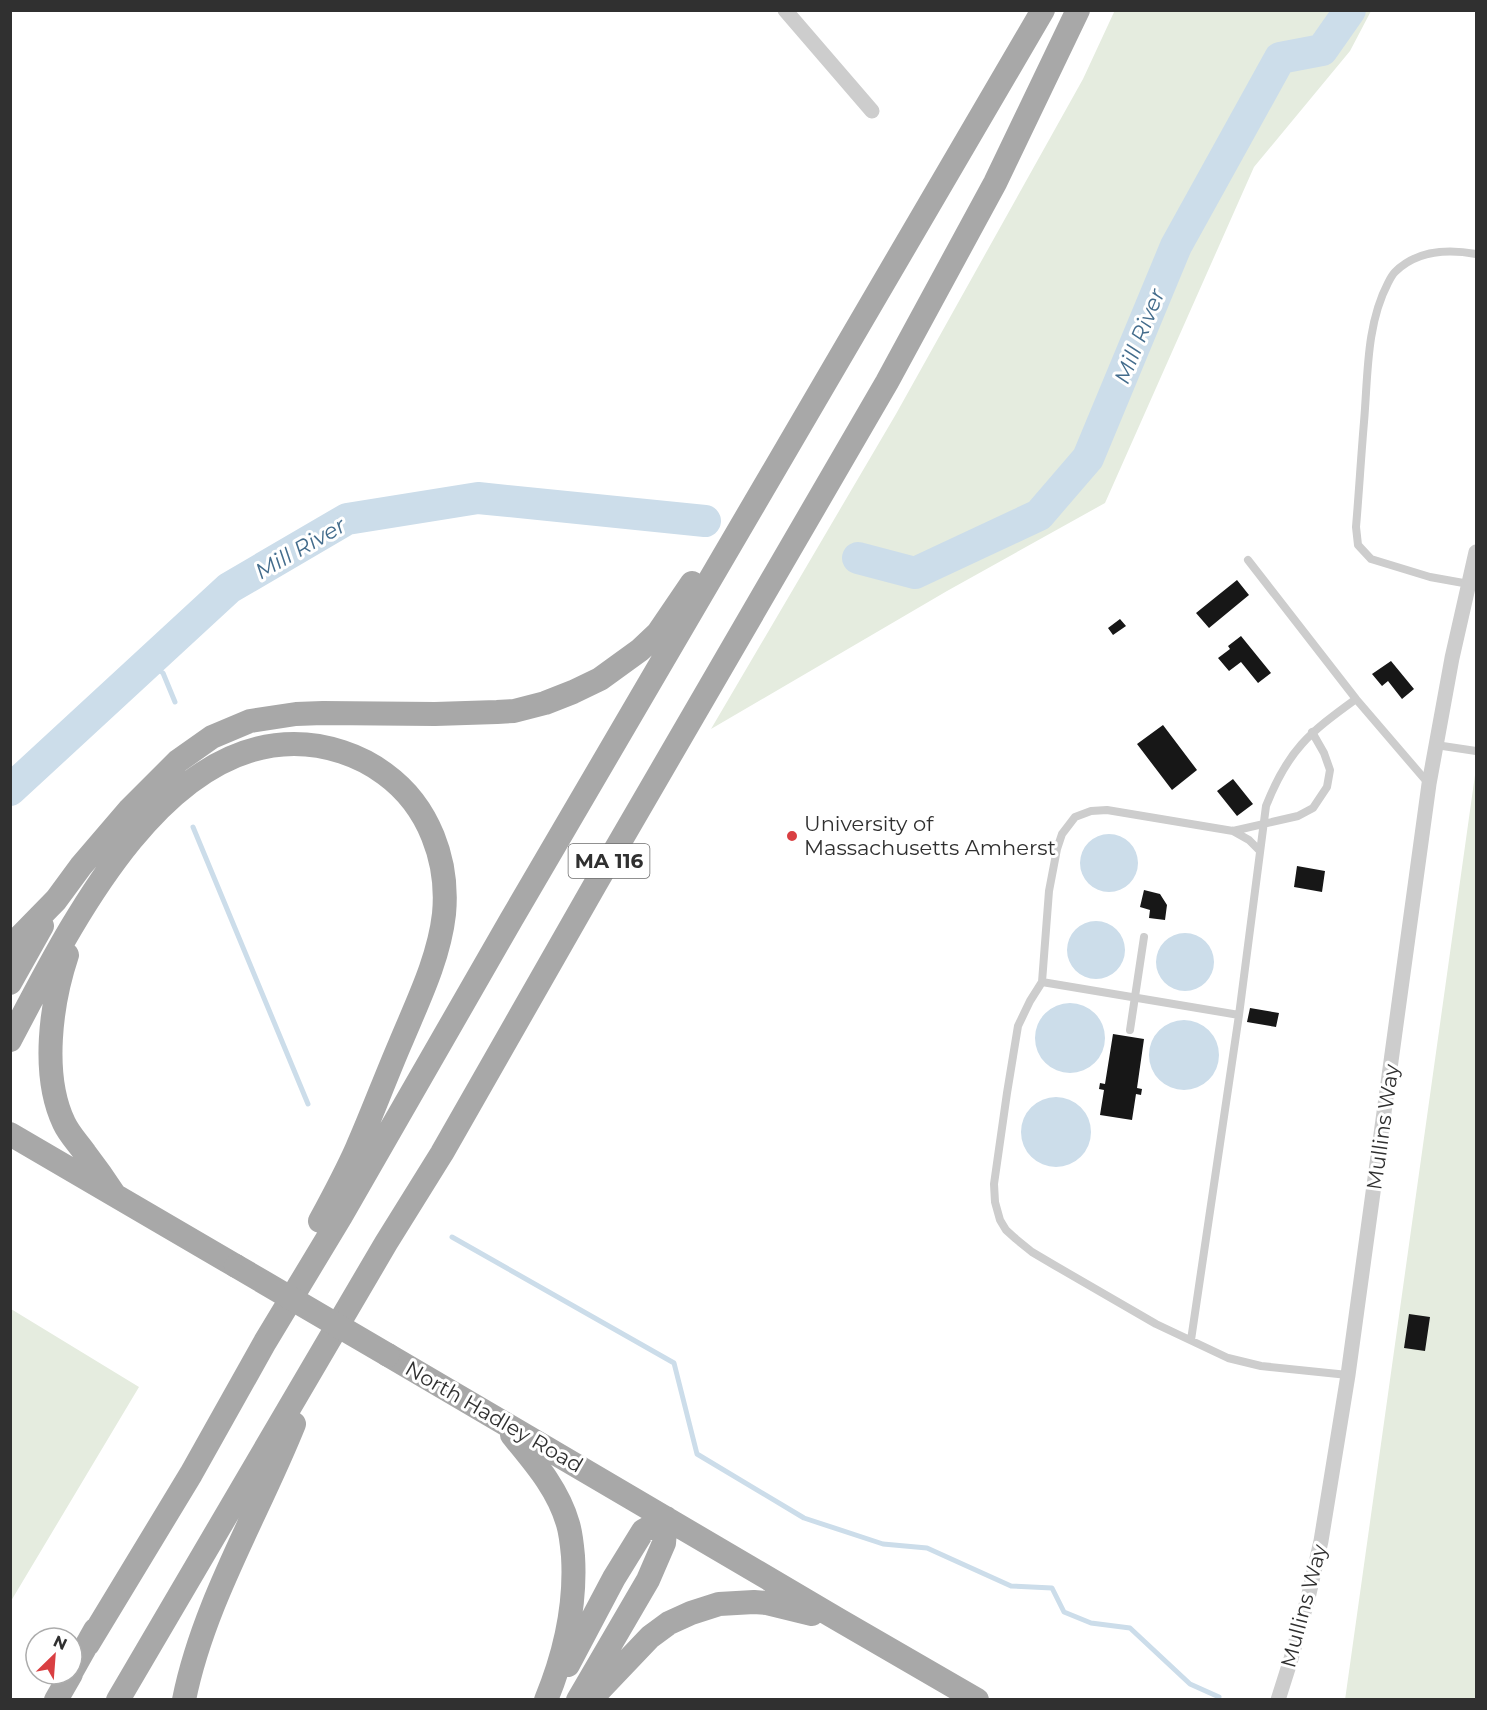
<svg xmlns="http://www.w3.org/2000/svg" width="1487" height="1710" font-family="Montserrat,sans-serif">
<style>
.green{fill:#e5ecdf}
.water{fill:#ccddea}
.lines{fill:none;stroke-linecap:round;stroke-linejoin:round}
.stream{stroke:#ccddea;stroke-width:5}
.river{stroke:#ccddea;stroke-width:32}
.building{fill:#171717}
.lane{stroke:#cdcdcd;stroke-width:8}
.street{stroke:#cdcdcd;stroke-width:15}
.primary{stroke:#a8a8a8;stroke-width:24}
.primary-bridge{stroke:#a8a8a8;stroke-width:24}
.poi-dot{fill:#d93f42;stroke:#fff;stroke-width:2}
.labels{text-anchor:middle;stroke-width:6;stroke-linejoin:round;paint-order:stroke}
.shield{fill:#fff;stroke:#6e6e6e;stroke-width:1.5}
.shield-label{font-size:20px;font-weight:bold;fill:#303030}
.poi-label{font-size:21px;fill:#303030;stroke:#fff;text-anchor:start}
.street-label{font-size:21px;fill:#303030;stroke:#fff}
.water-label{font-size:22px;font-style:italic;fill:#436c8c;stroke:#fff}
</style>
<rect width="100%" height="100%" fill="#fff"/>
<path class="green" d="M1115 10 1371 11 1350 51 1254 167 1105 503 947 591 711 729 896 414 1083 79Z
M1475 775H1476V1699L1345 1700Z
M11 1309 139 1387 11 1601Z"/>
<path class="water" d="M1080 863a29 29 0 1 1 58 0a29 29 0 1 1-58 0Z
M1067 950a29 29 0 1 1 58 0a29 29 0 1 1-58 0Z
M1156 962a29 29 0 1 1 58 0a29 29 0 1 1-58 0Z
M1035 1038a35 35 0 1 1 70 0a35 35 0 1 1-70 0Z
M1149 1055a35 35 0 1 1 70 0a35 35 0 1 1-70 0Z
M1021 1132a35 35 0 1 1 70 0a35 35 0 1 1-70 0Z"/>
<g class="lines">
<path class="stream" d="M147 663 163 673 175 702
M193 827 308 1104
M452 1237 674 1363 697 1454 804 1518 883 1544 927 1548 1011 1586 1052 1588 1064 1612 1091 1623 1130 1628 1190 1684 1219 1697"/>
<path class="river" d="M858 558 915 573 1039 515 1088 458 1176 246 1280 58 1322 50 1350 10
M10 790 229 588 347 519 478 498 705 521"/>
</g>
<path class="building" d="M1237 580 1249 595 1209 628 1196 613Z
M1120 619 1126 626 1113 635 1108 628Z
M1241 636 1271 673 1258 683 1241 662 1229 671 1218 658 1230 649 1228 646Z
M1391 661 1414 689 1402 699 1388 681 1382 686 1372 674Z
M1163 725 1197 770 1172 790 1137 744Z
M1233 779 1253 804 1237 816 1217 791Z
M1297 866 1325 871 1322 892 1294 887Z
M1144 890 1160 894 1167 905 1165 920 1149 918 1150 910 1140 907Z
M1250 1008 1279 1013 1276 1027 1247 1022Z
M1113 1034 1144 1039 1137 1088 1142 1089 1141 1095 1136 1094 1132 1120 1100 1115 1104 1090 1099 1089 1100 1083 1105 1084Z
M1409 1314 1430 1317 1425 1351 1404 1348Z"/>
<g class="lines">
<path class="lane" d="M1248 560 1356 699 1428 783
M1469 584 1430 577 1371 559 1358 545 1356 527C1359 492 1361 457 1364 422 1368 376 1366 325 1388 283 1390 279 1392 275 1395 272 1417 250 1448 249 1476 254
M1312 732 1324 753 1330 770 1327 787 1313 808 1298 816 1233 831 1107 810 1091 811 1075 817 1062 834 1057 849 1049 891 1042 982 1030 1001 1018 1026 1007 1093 994 1184 995 1202 1000 1220 1006 1230 1016 1239 1032 1252 1054 1265 1156 1324 1228 1358 1261 1366 1348 1375
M1436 745 1476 751
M1233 831 1249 840 1260 851
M1042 982 1239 1015
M1130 1030 1144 937
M1191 1340 1239 1015 1266 806C1288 750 1309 733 1356 699"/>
<path class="street" d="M785 10 872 111
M1278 1700 1291 1659 1308 1598 1321 1541 1348 1375 1429 784 1452 658 1476 552"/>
<path class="primary" d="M10 947 56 900 81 866 129 810 178 761 212 737 250 721 296 714 323 713 435 714 497 712 514 711 545 703 573 692 600 679 640 650 658 633 692 583
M67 955C51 1003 41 1075 64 1123 69 1134 78 1143 85 1153 95 1166 105 1180 114 1194
M10 983 42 926
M10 1040C66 935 156 744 294 744 326 744 360 755 385 774 429 806 449 861 444 914 439 959 417 1003 400 1044 385 1079 372 1114 357 1148 346 1173 333 1197 320 1221
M10 1134 236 1266
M388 1355 839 1620 977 1700
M512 1435C535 1463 558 1489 568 1524 571 1534 572 1545 573 1556 576 1605 565 1654 546 1700
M88 1644 191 1474 265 1342 341 1216 511 920 1043 10
M568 1665 614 1578 643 1531 666 1518
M72 1671 95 1630
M56 1700 71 1674
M118 1700 386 1243 442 1153 596 883 887 382 995 183 1078 10
M184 1700C203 1604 258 1514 294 1424
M578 1700 648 1580 664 1543 666 1518
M590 1700 650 1637 669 1623 691 1613 719 1604 754 1602 767 1603 812 1614"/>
<path class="primary-bridge" d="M236 1266 388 1355"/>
</g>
<circle class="poi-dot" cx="792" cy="836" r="6"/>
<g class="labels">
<rect class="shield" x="568.5" y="844" width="81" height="34" rx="4.5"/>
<g class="shield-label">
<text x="609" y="868">MA 116</text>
</g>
<g class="poi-label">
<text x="804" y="831">University of<tspan x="804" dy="24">Massachusetts Amherst</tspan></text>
</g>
<g class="street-label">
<text transform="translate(1383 1127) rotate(-82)" y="7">Mullins Way</text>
<text transform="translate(494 1417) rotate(30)" y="7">North Hadley Road</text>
<text transform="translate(1304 1606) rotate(-75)" y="7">Mullins Way</text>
</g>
<g class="water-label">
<text transform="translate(1139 336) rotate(-68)" y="8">Mill River</text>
<text transform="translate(300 548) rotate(-30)" y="8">Mill River</text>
</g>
</g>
<rect width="1487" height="1710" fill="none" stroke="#303030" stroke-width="24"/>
<g transform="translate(54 1656) rotate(25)"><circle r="28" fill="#ffffff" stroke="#acacac" stroke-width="1.5"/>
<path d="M0-4.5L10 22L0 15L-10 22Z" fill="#d93f42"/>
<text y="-9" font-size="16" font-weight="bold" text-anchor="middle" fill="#303030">N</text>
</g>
</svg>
